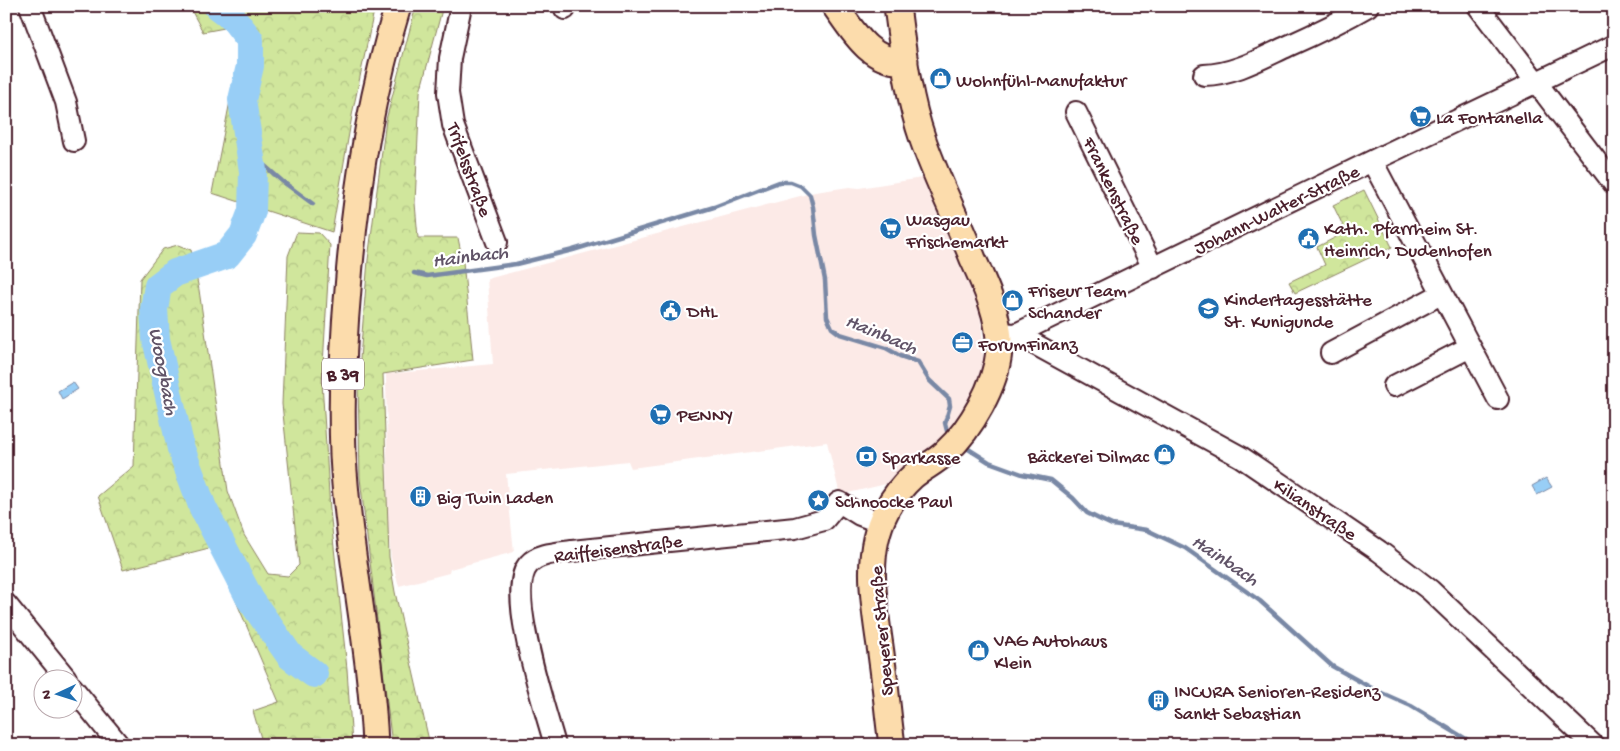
<svg xmlns="http://www.w3.org/2000/svg" width="1620" height="751" font-family="'Gochi Hand',sans-serif">
<style>
.built{fill:#fceae7}
.forest{fill:url(#forest-crowns);stroke:#8d8264}
.water{fill:#98cef6;stroke:#7988a5}
.lines{fill:none;stroke-linecap:round;stroke-linejoin:round}
.stream{stroke:#7988a5;stroke-width:4.5}
.river{stroke:#98cef6;stroke-width:28}
.minor-casing{stroke:#4a1f2b;stroke-width:24}
.major-casing{stroke:#4a1f2b;stroke-width:29}
.minor{stroke:#fff;stroke-width:20}
.major{stroke:#fcdcac;stroke-width:25}
.labels{text-anchor:middle;stroke-width:4.5;stroke-linejoin:round;paint-order:stroke}
.shield{fill:#fff;stroke:#80626b;stroke-width:1}
.shield-label{font-size:18px;font-weight:bold;fill:#4a1f2b}
.poi-label{font-size:19px;fill:#4a1f2b;stroke:#fff;text-anchor:start}
.street-label{font-size:19px;fill:#4a1f2b;stroke:#fff}
.water-label{font-size:20px;font-style:italic;fill:#615468;stroke:#fff}
</style>
<defs>
<pattern id="forest-crowns" width="20" height="18" patternUnits="userSpaceOnUse" patternTransform="scale(1.25)"><rect width="20" height="18" fill="#d0e69c"/><path d="M2 6a3 3 0 1 1 6 0M12 15a3 3 0 1 1 6 0" fill="none" stroke="#b4c587"/></pattern>
</defs>
<rect width="100%" height="100%" fill="#fff"/>
<filter id="ink" filterUnits="userSpaceOnUse"><feTurbulence type="fractalNoise" baseFrequency=".02" numOctaves="2"/><feDisplacementMap in="SourceGraphic" scale="10" xChannelSelector="R" yChannelSelector="G"/><feConvolveMatrix kernelMatrix="1 2 1 2 8 2 1 2 1" color-interpolation-filters="sRGB"/></filter>
<g filter="url(#ink)">
<path class="built" d="M928 177 979 304 983 342V374L967 404 935 449 907 479 840 495 827 442 631 468 628 461 506 474 514 552 450 569 449 573 399 586 391 558 388 524 386 374 493 364 487 279 815 192 849 187 859 188Z"/>
<path class="forest" d="M189 6H375L353 110 332 232 212 193 230 101 246 62 230 27 203 32Z
M416 6H443L420 92 415 203 418 238H458L463 262 473 360 383 374 389 557 395 592 430 745H392L360 478 358 383 368 260 386 120Z
M1364 190 1392 247 1295 293 1289 282 1325 265 1317 247 1346 232 1333 205Z
M297 232 319 233 330 245 322 382 330 510 347 669 352 745H263L253 711 279 702 213 547 123 570 98 496 134 466 140 279 163 249 178 245 191 250 199 290 228 491 244 535 268 574 288 576 299 565 282 404 288 256Z"/>
<path class="water" d="M73 382 78 389 62 399 58 391Z
M1546 478 1552 487 1537 495 1532 486Z"/>
<g class="lines">
<path class="stream" d="M249 152 282 181 313 204
M414 273 427 276 516 264 573 250 714 207 779 182H791L801 186 810 195 813 207 816 235 825 280 827 317 832 328 840 334 886 348 900 356 918 362 929 380 949 399 950 406 945 423 947 431 951 435
M962 445 989 462 1022 474 1051 480 1073 498 1087 513 1099 519 1112 525 1147 530 1185 548 1260 601 1332 666 1375 690 1411 706 1476 745"/>
<path class="river" d="M217 6 233 18 250 40V66L242 100 253 171 252 211 243 235 227 255 175 273 158 286 154 309 156 339 181 449 203 508 250 599 290 656 314 674"/>
<defs>
<path id="minor" d="M30 6 66 102 74 141
M461 6 450 58 448 93 453 125 497 242
M564 6 565 9
M1478 6 1614 184
M1204 75C1234 74 1260 59 1288 46 1315 34 1342 21 1368 6
M1076 112 1153 268
M1372 161 1498 399
M998 333 1016 334 1241 457 1379 551 1430 590 1593 745
M1016 334 1372 161 1614 45
M1331 353 1441 294
M1394 386 1470 347
M6 604 66 678
M72 687 119 745
M555 745C546 711 504 589 529 564 539 553 558 553 572 551L795 528 824 520 839 502 860 515 881 523"/>
<path id="major" d="M835 6C852 30 871 64 905 61
M375 745C371 648 348 552 343 455 341 400 343 344 348 289 355 194 370 98 398 6
M892 745C888 717 886 689 882 661 876 612 862 557 886 511 893 498 903 485 913 476 924 467 936 462 946 452 971 429 996 385 999 351 1001 319 986 287 973 259 957 219 937 180 923 140 908 97 903 51 897 6"/>
</defs>
<use href="#minor" class="minor-casing"/>
<use href="#major" class="major-casing"/>
<use href="#minor" class="minor"/>
<use href="#major" class="major"/>
</g>
</g>
<defs>
<symbol id="shop-disc" viewBox="-11 -11 22 22"><circle r="9.5" fill="#1f6fb2" stroke="#fff"/><path d="M-5-2.5h2.3a2.7 3.5 0 0 1 5.4 0H5L5.5 6h-11ZM-1.5-2.5h3a1.5 2.3 0 0 0-3 0Z" fill="#fff"/></symbol>
<symbol id="supermarket-disc" viewBox="-11 -11 22 22"><circle r="9.5" fill="#1f6fb2" stroke="#fff"/><path d="M-6-5.5h2.5l.6 2H6L4.5 2H-2.5L-4.4-4H-6ZM-1.5 3.2a1.3 1.3 0 1 0 .1 0ZM3 3.2a1.3 1.3 0 1 0 .1 0Z" fill="#fff"/></symbol>
<symbol id="civic-disc" viewBox="-11 -11 22 22"><circle r="9.5" fill="#1f6fb2" stroke="#fff"/><path d="M-.6-6.5H3V-4.5H.6V-3L4-1V1h2V6H-6V1h2V-1L-.6-3ZM-1.2 2.5V6h2.4V2.5Z" fill="#fff"/></symbol>
<symbol id="school-disc" viewBox="-11 -11 22 22"><circle r="9.5" fill="#1f6fb2" stroke="#fff"/><path d="M0-5L7-2L0 1L-7-2ZM-4 1L0 2.5L4 1V4Q0 6-4 4Z" fill="#fff"/></symbol>
<symbol id="office-disc" viewBox="-11 -11 22 22"><circle r="9.5" fill="#1f6fb2" stroke="#fff"/><path d="M-6-3h4V-5.5h4V-3h4V5H-6ZM-1-4.5V-3h2v-1.5ZM-6 0V1H6V0Z" fill="#fff"/></symbol>
<symbol id="bank-disc" viewBox="-11 -11 22 22"><circle r="9.5" fill="#1f6fb2" stroke="#fff"/><path d="M-6-4H6V4H-6ZM0-2.3a2.3 2.3 0 1 0 0 4.6a2.3 2.3 0 1 0 0-4.6Z" fill="#fff"/></symbol>
<symbol id="building-disc" viewBox="-11 -11 22 22"><circle r="9.5" fill="#1f6fb2" stroke="#fff"/><path d="M-4-6H4V6H1V3H-1V6H-4ZM-2.5-4.3h1.7v1.8h-1.7ZM.8-4.3h1.7v1.8H.8ZM-2.5-1h1.7V.8h-1.7ZM.8-1h1.7V.8H.8Z" fill="#fff"/></symbol>
<symbol id="sight-disc" viewBox="-11 -11 22 22"><circle r="9.5" fill="#1f6fb2" stroke="#fff"/><path d="M0-6L1.8-2.2L6-1.7L2.9 1.2L3.7 5.4L0 3.3L-3.7 5.4L-2.9 1.2L-6-1.7L-1.8-2.2Z" fill="#fff"/></symbol>
</defs>
<g fill-rule="evenodd">
<use href="#shop-disc" x="928" y="66" width="25" height="25"/>
<use href="#supermarket-disc" x="1408" y="104" width="25" height="25"/>
<use href="#supermarket-disc" x="878" y="216" width="25" height="25"/>
<use href="#civic-disc" x="1296" y="226" width="25" height="25"/>
<use href="#shop-disc" x="1000" y="288" width="25" height="25"/>
<use href="#school-disc" x="1196" y="296" width="25" height="25"/>
<use href="#civic-disc" x="658" y="298" width="25" height="25"/>
<use href="#office-disc" x="950" y="330" width="25" height="25"/>
<use href="#supermarket-disc" x="648" y="402" width="25" height="25"/>
<use href="#shop-disc" x="1152" y="442" width="25" height="25"/>
<use href="#bank-disc" x="854" y="444" width="25" height="25"/>
<use href="#building-disc" x="408" y="484" width="25" height="25"/>
<use href="#sight-disc" x="806" y="488" width="25" height="25"/>
<use href="#shop-disc" x="966" y="638" width="25" height="25"/>
<use href="#building-disc" x="1146" y="688" width="25" height="25"/>
</g>
<g class="labels">
<rect class="shield" x="322" y="358.5" width="42" height="31" rx="4"/>
<g class="shield-label">
<text x="343" y="380">B 39</text>
</g>
<g class="poi-label">
<text x="956" y="86">Wohnfühl-Manufaktur</text>
<text x="1436" y="123">La Fontanella</text>
<text x="906" y="225">Wasgau<tspan x="906" dy="22">Frischemarkt</tspan></text>
<text x="1324" y="234">Kath. Pfarrheim St.<tspan x="1324" dy="22">Heinrich, Dudenhofen</tspan></text>
<text x="1028" y="296">Friseur Team<tspan x="1028" dy="22">Schander</tspan></text>
<text x="1224" y="305">Kindertagesstätte<tspan x="1224" dy="22">St. Kunigunde</tspan></text>
<text x="687" y="317">DHL</text>
<text x="978" y="350">ForumFinanz</text>
<text x="677" y="421">PENNY</text>
<text x="1149" y="462" text-anchor="end">Bäckerei Dilmac</text>
<text x="882" y="463">Sparkasse</text>
<text x="437" y="503">Big Twin Laden</text>
<text x="835" y="507">Schnoocke Paul</text>
<text x="994" y="646">VAG Autohaus<tspan x="994" dy="22">Klein</tspan></text>
<text x="1174" y="697">INCURA Senioren-Residenz<tspan x="1174" dy="22">Sankt Sebastian</tspan></text>
</g>
<g class="street-label">
<text transform="translate(471 169) rotate(70)" y="7">Trifelsstraße</text>
<text transform="translate(1115 190) rotate(64)" y="7">Frankenstraße</text>
<text transform="translate(1276 208) rotate(-26)" y="7">Johann-Walter-Straße</text>
<text transform="translate(1316 508) rotate(34)" y="7">Kilianstraße</text>
<text transform="translate(618 547) rotate(-7)" y="7">Raiffeisenstraße</text>
<text transform="translate(880 631) rotate(-95)" y="7">Speyerer Straße</text>
</g>
<g class="water-label">
<text transform="translate(470 255) rotate(-7)" y="7">Hainbach</text>
<text transform="translate(882 333) rotate(23)" y="7">Hainbach</text>
<text transform="translate(165 371) rotate(79)" y="7">Woogbach</text>
<text transform="translate(1226 559) rotate(34)" y="7">Hainbach</text>
</g>
</g>
<rect width="1620" height="751" fill="none" stroke="#fff" stroke-width="25"/>
<rect x="12" y="12" width="1595" height="726" fill="none" stroke="#4a1f2b" stroke-width="2" filter="url(#ink)"/>
<g transform="translate(58 694) rotate(266)"><circle r="24" fill="#ffffff" stroke="#b7a5aa"/>
<path d="M0-4L9 19L0 12L-9 19Z" fill="#1f6fb2"/>
<text y="-8" font-size="14" font-weight="bold" text-anchor="middle" fill="#4a1f2b">N</text>
</g>
</svg>
